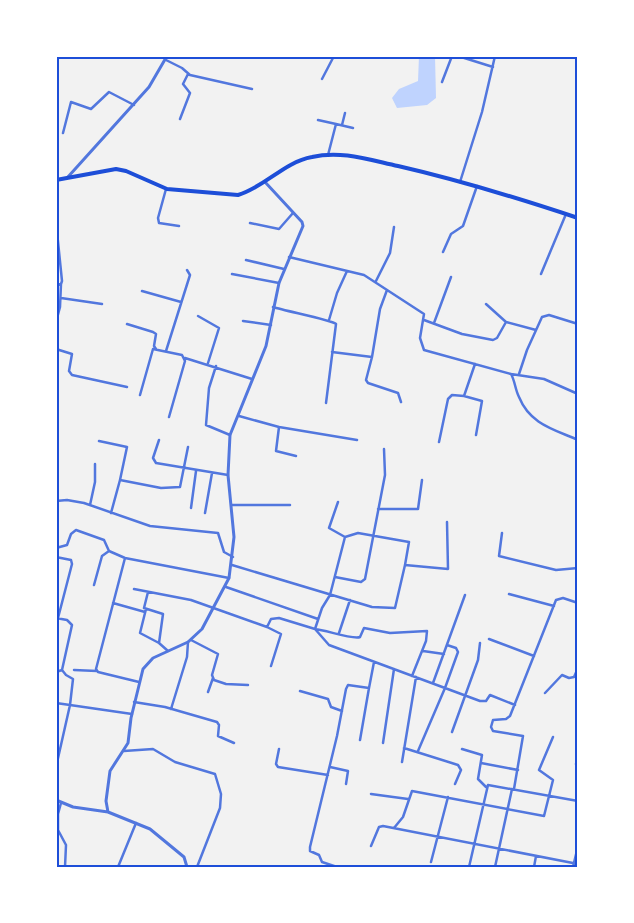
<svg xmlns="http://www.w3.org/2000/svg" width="634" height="923" font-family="'Public Sans',sans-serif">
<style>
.water{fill:#bfd3fe}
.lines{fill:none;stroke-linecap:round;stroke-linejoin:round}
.minor{stroke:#5277de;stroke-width:2.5}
.tertiary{stroke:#5277de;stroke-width:3}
.secondary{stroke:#1d4ed8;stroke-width:4}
.neatline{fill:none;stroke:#1d4ed8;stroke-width:2}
</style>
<rect width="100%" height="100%" fill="#f2f2f2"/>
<path class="water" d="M419 56H435L436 98 427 105 397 108 392 98 399 89 418 81Z"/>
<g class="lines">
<path class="minor" d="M458 56 493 67
M166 60 182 68 190 75 252 89
M578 60V65
M322 79 334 56
M442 82 452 56
M180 119 190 93 183 84 188 74
M318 120 336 124
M342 125 345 113
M63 133 71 102 91 109 109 92 134 105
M328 155 336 124 353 128
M460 182 482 112 495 56
M166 189 158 218 159 223 179 226
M56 222 62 281 61 284 56 285
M250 223 279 229 293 213
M443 252 451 234 463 226 477 186
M289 257 364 275 424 314 420 338 424 350 511 374C515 381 515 389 519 397 530 424 553 429 578 440
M246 260 284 269
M232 274 279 283
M541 274 566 214
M376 281 390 253 394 227
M142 291 181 302
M61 298 102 304
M486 304 506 322
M273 307C285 311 332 320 336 324L326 403
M198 316 219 328 208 363
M329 320 337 293 347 271
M424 320 462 334 493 340 497 338 506 322 536 330
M243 321 271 325
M56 322 60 307 61 284
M434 323 451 277
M127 324 153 332 156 334 154 346 156 349
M56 349 72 354 69 371 72 375 127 387
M166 351 190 275 187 270
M332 352 372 357 380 309 387 290
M372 357 366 380 368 383 398 393 401 402
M185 358 252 379
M475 364 464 396 482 401 476 435
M216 366 209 388 206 425 230 435
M511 374 544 379 578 394
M519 374 527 350 542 317 549 315 578 324
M140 395 153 349 182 355 185 361 169 417
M239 416 279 427 276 451 296 456
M279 427 357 440
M159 440 153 458 156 463 228 475
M99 441 127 447 120 480
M439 442 448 399 452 395 464 396
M56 501 67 500 84 503 150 526 218 533 224 552 233 557
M338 502 329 528 345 537
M90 505 95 482V464
M232 505H290
M191 508 196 471
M378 509H418L422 480
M111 513 120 480 161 488 180 487 188 447
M205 513 212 473
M502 533 499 556 556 570 578 568
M56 548 67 545 71 534 76 530 104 540 109 551 125 558 229 578
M56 557 71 560 72 564 58 618
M125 558 96 669 98 672 139 682
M232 565 372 607 395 608 405 565 448 569 447 522
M405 565 409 542 358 533 345 537 330 595 322 608 315 629C326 630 353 640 360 637L364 628 390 633 427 631 426 641 412 676
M335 577 361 582 365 579 385 475 384 449
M94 585 102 556 109 551
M226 587 318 619
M134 589 191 600 267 627 271 619 279 618 315 629 329 645 480 701H486L490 695 515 705
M148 592 144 608 163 614 159 643 168 651
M509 594 554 606
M113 603 145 612
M146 609 140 633 159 643
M56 618 67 620 72 625 62 670 66 675 73 679 70 705 132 714
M267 627 281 634 271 666
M339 633 350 600
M489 639 534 656
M191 640 218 654 212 675 214 680 226 684 248 685
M423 651 444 654
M74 670 97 671
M56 672 62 670
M433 683 465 595
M300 691 328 699 331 707 342 711
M208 692 213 678
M545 693 562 675 569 678 574 677 578 668
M134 702 165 707 217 722 219 725 218 736 234 743
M56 703 70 705 56 767
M171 709 187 657 188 642
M452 732 478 660 480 643
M360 740 369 688
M383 743 394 669
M404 748 458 765 461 770 455 784
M279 749 276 764 278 767 328 775
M462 749 482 755 478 779 486 787
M124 751 153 749 175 762 215 774 221 794 220 808 197 867
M418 751 445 688 458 652 456 648 447 645
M402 762 416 677
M481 763 518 770
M576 764 578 761
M330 767 348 771 346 784
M514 789 523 736 493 731 491 727 493 720 506 719 510 716 556 600 563 598 578 603
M371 794 408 799
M61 803 58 814V830L66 845 65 867
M394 828 403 817 412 791 544 816 553 780 539 770 553 737
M371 846 379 827 383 826 578 864
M431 862 448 797
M118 867 136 823
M337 867 322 862 319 855 310 851V847L337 736 346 689 348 685 369 688 374 662
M469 867 488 785 578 801
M495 867 512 789
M534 867 536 856
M573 867 578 846"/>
<path class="tertiary" d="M67 178 149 87 167 56
M56 800 73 807 108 812
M187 867 184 857 150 829 108 812 106 801 110 771 128 743 131 718 143 669 153 658 188 642 202 629 229 578 234 537 228 475 230 435 266 346 279 283 303 226 302 222 265 182"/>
<path class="secondary" d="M56 180 116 169 126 171 167 189 238 195C265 187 284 162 312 157 341 150 370 160 398 166 459 180 518 198 578 218"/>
</g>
<rect width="634" height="923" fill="none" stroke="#ffffff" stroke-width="115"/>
<rect x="58" y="58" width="518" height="808" class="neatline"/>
</svg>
